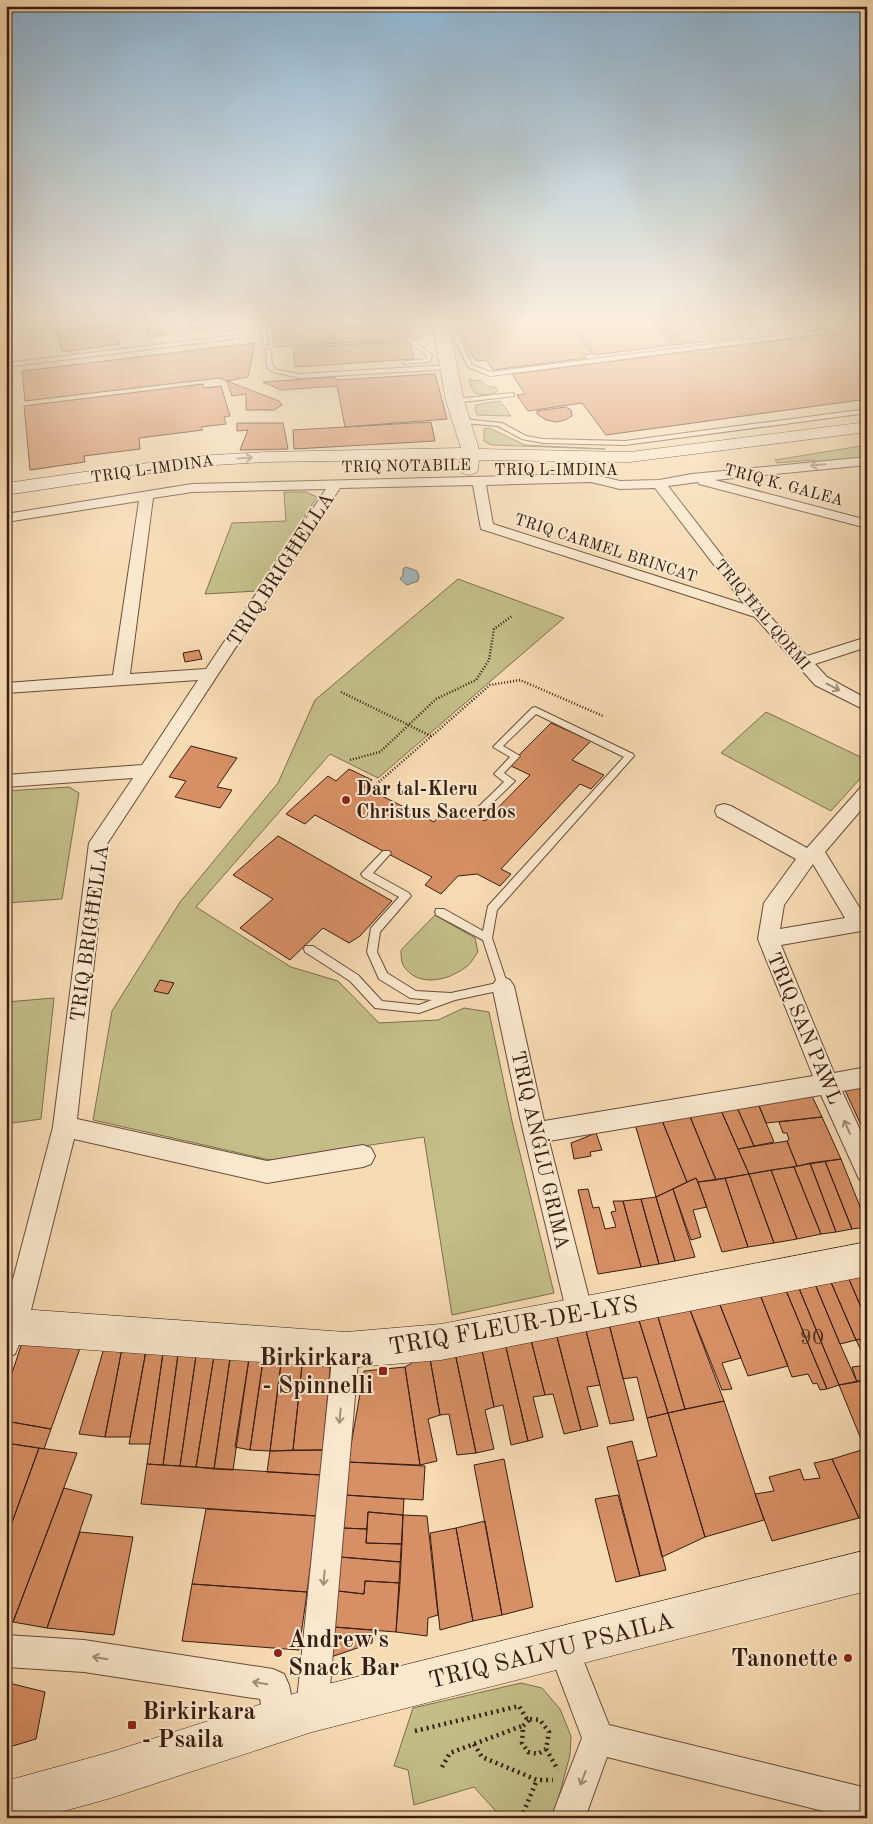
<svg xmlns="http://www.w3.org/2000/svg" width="873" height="1824" font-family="'Old Standard TT',serif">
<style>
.green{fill:#c3be88;stroke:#7e6e4d}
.water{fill:#a4b8b9;stroke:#797a76}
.building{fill:#d78f65;stroke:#381d12}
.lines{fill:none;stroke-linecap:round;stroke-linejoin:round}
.lane-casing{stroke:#684c3a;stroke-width:2}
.street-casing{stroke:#684c3a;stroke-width:2}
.secondary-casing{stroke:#381d12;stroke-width:1}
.path-far1{stroke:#381d12;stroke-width:2.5;stroke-dasharray:1 2;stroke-linecap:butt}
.path{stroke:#381d12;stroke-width:4.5;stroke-dasharray:2 4;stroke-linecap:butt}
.lane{fill:#fae8ce;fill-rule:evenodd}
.street{fill:#fae8ce;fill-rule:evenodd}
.secondary{fill:#fae8ce;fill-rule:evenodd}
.oneway{stroke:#a38d79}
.poi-dot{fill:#8f2418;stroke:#fae8ce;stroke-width:2}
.labels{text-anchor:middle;stroke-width:4;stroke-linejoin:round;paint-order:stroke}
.far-street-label{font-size:16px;fill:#381d12;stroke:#fae8ce}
.street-label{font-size:20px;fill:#381d12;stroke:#fae8ce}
.poi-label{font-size:20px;font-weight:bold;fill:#381d12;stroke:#fae8ce;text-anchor:start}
.near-number-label{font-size:21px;fill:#603a27}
.near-street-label{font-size:24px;fill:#381d12;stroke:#fae8ce}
.near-poi-label{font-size:24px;font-weight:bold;fill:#381d12;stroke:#fae8ce;text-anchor:end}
</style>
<rect width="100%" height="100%" fill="#f7dbb3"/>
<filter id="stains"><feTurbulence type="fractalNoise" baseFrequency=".004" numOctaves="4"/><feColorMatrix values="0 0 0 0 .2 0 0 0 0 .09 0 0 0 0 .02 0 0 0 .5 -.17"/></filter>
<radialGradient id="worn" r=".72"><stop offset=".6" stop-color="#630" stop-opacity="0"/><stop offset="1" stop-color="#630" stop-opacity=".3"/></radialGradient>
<path class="green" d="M471 378 473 381 481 380 486 386 495 387 498 391C493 395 480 397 474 392 472 389 470 384 469 380Z
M500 401 511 416 477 415 475 408 476 405Z
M489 428 525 445 605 449 491 445 484 441V429Z
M867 445V457L819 462 813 460 777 463 775 460Z
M284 492H306L317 497 257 591 205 594 232 523 286 521Z
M458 579 564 618 378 778 330 754 196 907 291 967 338 981 379 1023 438 1020 464 1008 489 1012 512 1121 554 1293 452 1315 424 1137 270 1160 93 1120 112 1011 180 902 278 783 315 700Z
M766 712 867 760V771L831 811 721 753Z
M69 787 79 793 62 899 6 903V791Z
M435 915 475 938 478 952C474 957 471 964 466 967 448 981 417 988 403 965 401 961 401 954 401 950Z
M54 998 41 1119 6 1124V1002Z
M521 1683 542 1688 560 1709 571 1736 570 1755 553 1818H502L474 1787 414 1805 408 1770 394 1766 413 1708Z"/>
<path class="water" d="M406 567 417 571 419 576 418 581 407 585 400 579 403 575V569Z"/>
<path class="building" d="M145 321H218L221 328 149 337Z
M272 321H418L423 338 274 347Z
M457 321H566L593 354 583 355 586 358 493 370 486 360 476 361 463 340H465L460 334H463L458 327 461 326Z
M569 321H652L674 345 595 355Z
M652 321H728L744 337 674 345Z
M125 322 129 332 116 334 120 344 62 352 56 331Z
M867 329V399L606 435 582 403 528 411 517 395 525 394 512 374Z
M409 341 414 359 295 367 293 348Z
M255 343 248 377 227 381 219 378 25 401 22 371Z
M435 374 447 419 345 427 337 386 281 390 263 382 335 377 336 380Z
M227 381 279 401 282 405 274 410H246V394L232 396Z
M203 384 204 388 221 386 230 416 224 417 226 424 201 427 203 430 139 438 140 449 84 456 85 462 30 470 24 406Z
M566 407 571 410 572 416 565 420 557 422 546 420 537 414V411Z
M431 422 435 441 294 449 293 430Z
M237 423H283L288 449 240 450 248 430 237 431Z
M199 650 202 659 185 662 183 653Z
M551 723 591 741 572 760 604 775 591 789 580 784 501 869 511 874 500 886 477 874 458 876 441 894 425 885 432 877 315 815 305 824 286 814 328 776 336 781 349 769 372 780 364 787 434 822 442 813 463 810 485 821 530 775 509 765Z
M191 746 237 758 217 787 232 790 220 808 175 797 186 781 169 777Z
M278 836 392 901 360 936 349 943 323 928 290 960 240 928 273 899 233 875Z
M160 980 174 983 168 994 154 991Z
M867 1084V1138L844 1088Z
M810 1092 822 1117 766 1123 757 1101Z
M757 1101 774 1142 754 1146 736 1105Z
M736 1105 754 1146 738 1149 720 1108Z
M720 1108 749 1174 716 1180 689 1114Z
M689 1114 716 1180 698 1182 696 1178 687 1182 661 1118Z
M822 1117 841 1159 797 1166 787 1141 789 1140 787 1133H783L779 1122Z
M661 1118 687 1182 656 1197 635 1124Z
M596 1133 602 1150 590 1152 591 1156 574 1159 571 1143Z
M787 1141 797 1166 749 1174 738 1149Z
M841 1159 867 1224V1227L852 1229 825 1161Z
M825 1161 852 1229 836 1232 810 1163Z
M810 1163 836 1232 821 1234 794 1167Z
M794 1167 821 1234 797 1239 771 1170Z
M771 1170 797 1239 774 1243 749 1174Z
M749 1174 774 1243 748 1247 725 1178Z
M696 1178 707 1207 693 1210 701 1237 691 1240 673 1189Z
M725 1178 748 1247 722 1252 698 1182Z
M588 1189 593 1208 599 1207 605 1229 616 1227 611 1212 616 1211 613 1201H623L641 1267 598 1274 578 1190Z
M673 1189 695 1257 675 1261 656 1197Z
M656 1197 675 1261 659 1264 641 1199Z
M641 1199 659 1264 641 1267 623 1201Z
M861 1274 867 1288V1321L848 1277Z
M848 1277 867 1321V1338L856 1340 830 1280Z
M830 1280 856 1340 840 1344 815 1284Z
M815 1284 840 1344 857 1382 839 1385 798 1286Z
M798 1286 839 1385 827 1389 785 1288Z
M785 1288 827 1389 820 1390 817 1383 813 1384 808 1374 792 1377 759 1292Z
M759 1292 788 1366 748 1376 718 1300Z
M718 1300 741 1358 722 1363 732 1389 722 1390 688 1305Z
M688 1305 724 1401 685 1409 656 1310Z
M656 1310 685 1409 668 1413 637 1314Z
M637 1314 668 1413 647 1418 637 1377 623 1379 608 1320Z
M608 1320 634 1420 610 1424 584 1323Z
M584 1323 600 1385 587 1387 598 1426 581 1430 555 1329Z
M555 1329 581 1430 564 1434 553 1394 545 1395 530 1336Z
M530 1336 545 1395 533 1397 543 1437 528 1441 504 1339Z
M24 1337 83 1340 51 1429 6 1421V1391Z
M867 1338V1363L856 1340Z
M504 1339 528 1441 511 1445 503 1405 494 1407 481 1345Z
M106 1341 123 1343 105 1437 79 1434Z
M123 1343 147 1345 130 1437H105Z
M147 1345 164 1346 150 1444H129Z
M481 1345 494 1407 485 1410 494 1449 476 1453 454 1348Z
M164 1346 179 1347 163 1465 147 1464Z
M179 1347 197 1349 180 1466 163 1465Z
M454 1348 476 1453 457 1455 449 1414 440 1415 429 1353Z
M197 1349 215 1350 196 1467 180 1466Z
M215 1350 231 1352 214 1469 196 1467Z
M231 1352H250L233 1470 214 1469Z
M250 1352 264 1354 250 1450 235 1447Z
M429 1353 440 1415 428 1419 437 1461 420 1465 405 1367Z
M264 1354 282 1355 270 1451 250 1450Z
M282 1355 303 1356 293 1450 270 1451Z
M303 1356 331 1357 323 1450H293Z
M867 1365V1379L857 1382 852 1367Z
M405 1367 420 1465 348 1462 364 1371Z
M867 1379V1516L859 1518 832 1459 865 1449 839 1385Z
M724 1401 764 1520 705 1537 668 1413Z
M668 1413 705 1537 662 1557 637 1461 657 1456 647 1418Z
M11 1422 51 1429 44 1449 6 1443V1435Z
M632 1441 666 1570 640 1576 607 1447Z
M6 1443 39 1448 6 1539Z
M39 1448 77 1453 13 1622 6 1621V1539Z
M323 1450 321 1475 267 1472 270 1451Z
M504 1459 533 1607 502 1615 474 1465Z
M832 1459 859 1518 772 1541 755 1494 774 1491 769 1477 800 1469 804 1480 820 1478 814 1463Z
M348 1462 425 1466 423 1500 345 1495Z
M147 1464 321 1475 317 1516 141 1504Z
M64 1488 92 1495 47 1628 13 1622Z
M345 1495 404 1499 403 1515 368 1512 367 1529 342 1528Z
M618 1495 640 1576 616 1582 595 1499Z
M206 1509 317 1516 307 1592 192 1584Z
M368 1512 403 1515 402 1544 366 1543Z
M403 1515 427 1516 438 1615 428 1618 427 1636 396 1632Z
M485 1521 502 1615 473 1621 456 1528Z
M342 1528 367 1529 366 1543 402 1544 401 1562 340 1557Z
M456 1528 473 1621 440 1630 430 1533Z
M80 1532 133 1537 114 1635 47 1628Z
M340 1557 401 1562 400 1583 365 1581 364 1594 338 1591Z
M365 1581 400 1583 396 1632 334 1627 338 1591 364 1594Z
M192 1584 307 1592 299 1650 182 1641Z
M334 1627 373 1630 372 1643 331 1657Z
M9 1683 45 1692 36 1739 6 1748V1692Z"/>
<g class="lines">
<defs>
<path id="lane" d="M34 321H51L6 328V324Z
M260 321H266L268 345 263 344Z
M449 321H455L454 326 472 365 491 372 867 324V328L490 376 468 367 448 326Z
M237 335 239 336V338L6 367V363Z
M409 337 432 355 430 362 404 364 403 363 406 361 426 359 427 356 407 340V338Z
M266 349 271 350 272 365 277 370 300 374 449 365 452 367 449 369 300 378 273 372 267 367Z
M512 393 514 394V396L455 403 452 401 455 399Z
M867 409V413L625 445 543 443 522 439 498 426 463 423 460 421 463 419 502 423 526 436 543 439 625 441Z
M535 707 633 754 634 756 497 910 492 938 508 986 507 989 455 1000 419 1013 375 1008 350 981 305 952 304 949 305 946H313L358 975 382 1001 419 1005 432 1000 410 998 379 979 367 952 371 928 399 897 363 877 361 874 383 851H389L391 853 373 873 409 893 411 896 380 932 377 952 387 973 416 991 451 993 497 983 483 940 436 915 435 912 436 909H444L483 931 488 906 624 757 536 714 503 746 520 756 504 773 515 781 513 783 478 817H472L470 815 472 813 504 782 494 774 510 757 493 747 532 708Z"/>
<path id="street" d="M867 457V465L715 480 867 520V528L699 484 698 482 668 486 765 611 807 656 867 637V647L815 664 827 677 867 699V711L815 685 755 617 481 529 473 485 340 488 107 844 77 1119 267 1161 363 1145 371 1148 375 1156 371 1164 363 1167 267 1183 74 1139 27 1326 15 1354 6 1358V1306L53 1127 89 843 133 778 6 787V775L142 765 198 680 6 693V683L113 675 139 501 6 522V514L192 484 591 474 620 481 659 480 692 474ZM591 482 620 489 655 488 744 604 493 524 486 485ZM326 489 206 669 130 674 153 498 192 492Z
M867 785V803L825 852 864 915 867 914V930L781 945 834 1073 867 1067V1087L842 1091 867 1145V1182L859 1179 821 1095 549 1141 593 1314 589 1323 580 1327 571 1323 567 1314 520 1118 492 986 496 980 503 977 510 980 514 986 544 1121 813 1076 758 939 764 903 796 859 717 816 715 811 717 806 724 804 731 806 807 848 861 787ZM813 864 845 918 780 929 784 905Z
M346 1337 355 1341 359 1350 328 1710 323 1721 312 1726 301 1721 296 1710 333 1350 337 1341Z
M563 1633 574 1637 609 1725 867 1788V1818H851L607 1757 585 1818H551L582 1738 548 1648 552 1637Z
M6 1635 84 1640 273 1669 284 1674 289 1685 296 1720 291 1731 280 1736 269 1731 264 1720 260 1699 84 1672 6 1667Z"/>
<path id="secondary" d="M432 321H448L464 401 479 449 630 452 867 422V432L630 462 479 460 478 469 476 473 469 475 462 473 460 469V459L265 462 198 466 6 495V483L198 456 265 452 461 448 446 401Z
M867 1242V1276L441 1360 346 1368 6 1344V1308L346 1332 441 1324Z
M867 1550V1591L312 1732 111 1798 39 1818H6V1781L111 1752 312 1688Z"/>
</defs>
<use href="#lane" class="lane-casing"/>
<use href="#street" class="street-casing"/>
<use href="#secondary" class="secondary-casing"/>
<path class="path-far1" d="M341 692 431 736
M350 760 380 752 436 699 476 680 489 660 494 629 512 616
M372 788 490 685 520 680 603 716"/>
<path class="path" d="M530 1719 540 1720 549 1732 546 1749 538 1754 528 1752 522 1743 523 1726Z
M415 1731 519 1706 528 1721
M474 1744 482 1757 537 1780H553
M546 1749 558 1770
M442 1767 450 1753 522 1726
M521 1818 537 1780"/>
<use href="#lane" class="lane"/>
<use href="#street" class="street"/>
<use href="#secondary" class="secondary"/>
</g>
<defs><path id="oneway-shaft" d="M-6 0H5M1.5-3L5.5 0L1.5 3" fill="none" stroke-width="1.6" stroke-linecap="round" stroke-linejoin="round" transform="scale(1.25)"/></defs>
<g class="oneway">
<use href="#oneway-shaft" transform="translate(245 458) rotate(-4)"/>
<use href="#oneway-shaft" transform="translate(818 465) rotate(175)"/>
<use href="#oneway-shaft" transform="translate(833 687) rotate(28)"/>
<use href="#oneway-shaft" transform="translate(847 1127) rotate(-114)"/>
<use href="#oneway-shaft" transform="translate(340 1416) rotate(95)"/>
<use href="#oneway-shaft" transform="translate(324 1578) rotate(95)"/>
<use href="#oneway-shaft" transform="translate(100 1658) rotate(-171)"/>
<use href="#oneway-shaft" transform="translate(260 1683) rotate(-171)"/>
<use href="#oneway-shaft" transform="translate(583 1778) rotate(111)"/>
</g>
<linearGradient id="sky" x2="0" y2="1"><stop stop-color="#8db6d5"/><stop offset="0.56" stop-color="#fbefdd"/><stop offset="1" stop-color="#fbefdd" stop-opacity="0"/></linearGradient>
<rect width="873" height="576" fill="url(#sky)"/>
<g class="poi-dot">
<circle cx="346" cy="800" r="5"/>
<rect x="378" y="1366" width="10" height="10" rx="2.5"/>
<circle cx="278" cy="1653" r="5"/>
<circle cx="848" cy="1658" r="5"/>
<rect x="127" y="1720" width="10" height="10" rx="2.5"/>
</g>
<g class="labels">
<g class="far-street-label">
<text transform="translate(406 465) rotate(-1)" y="6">TRIQ NOTABILE</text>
<text transform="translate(152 468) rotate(-8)" y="6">TRIQ L-IMDINA</text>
<text x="556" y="475">TRIQ L-IMDINA</text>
<text transform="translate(784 484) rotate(15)" y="6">TRIQ K. GALEA</text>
<text transform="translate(606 547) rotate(18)" y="6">TRIQ CARMEL BRINCAT</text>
<text transform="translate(763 614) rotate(50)" y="6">TRIQ ĦAL QORMI</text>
</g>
<g class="street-label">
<text transform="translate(280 569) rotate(-57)" y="7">TRIQ BRIGĦELLA</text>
<text transform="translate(89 933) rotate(-82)" y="7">TRIQ BRIGĦELLA</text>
<text transform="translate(805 1028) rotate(67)" y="7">TRIQ SAN PAWL</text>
<text transform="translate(541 1150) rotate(77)" y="7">TRIQ ANĠLU GRIMA</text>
</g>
<g class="poi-label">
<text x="356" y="795">Dar tal-Kleru<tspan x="356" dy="23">Christus Sacerdos</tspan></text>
</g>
<g class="near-number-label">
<text x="812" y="1344">90</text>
</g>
<g class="near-street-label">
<text transform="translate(513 1325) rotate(-10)" y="8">TRIQ FLEUR-DE-LYS</text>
<text transform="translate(551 1650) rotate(-14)" y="8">TRIQ SALVU PSAILA</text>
</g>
<g class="near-poi-label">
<text x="373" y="1365">Birkirkara<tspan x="373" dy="28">- Spinnelli</tspan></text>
<text x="288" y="1647" text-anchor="start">Andrew's<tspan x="288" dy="28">Snack Bar</tspan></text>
<text x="838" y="1666">Tanonette</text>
<text x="142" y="1719" text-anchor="start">Birkirkara<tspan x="142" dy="28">- Psaila</tspan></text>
</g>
</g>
<rect width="873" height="1824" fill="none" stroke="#f7dbb3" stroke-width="25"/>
<rect x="8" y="8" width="858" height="1809" fill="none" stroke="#381d12" stroke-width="2.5"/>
<rect x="12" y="12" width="848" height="1799" fill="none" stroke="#381d12"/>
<rect width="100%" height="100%" filter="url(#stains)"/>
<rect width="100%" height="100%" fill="url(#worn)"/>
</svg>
